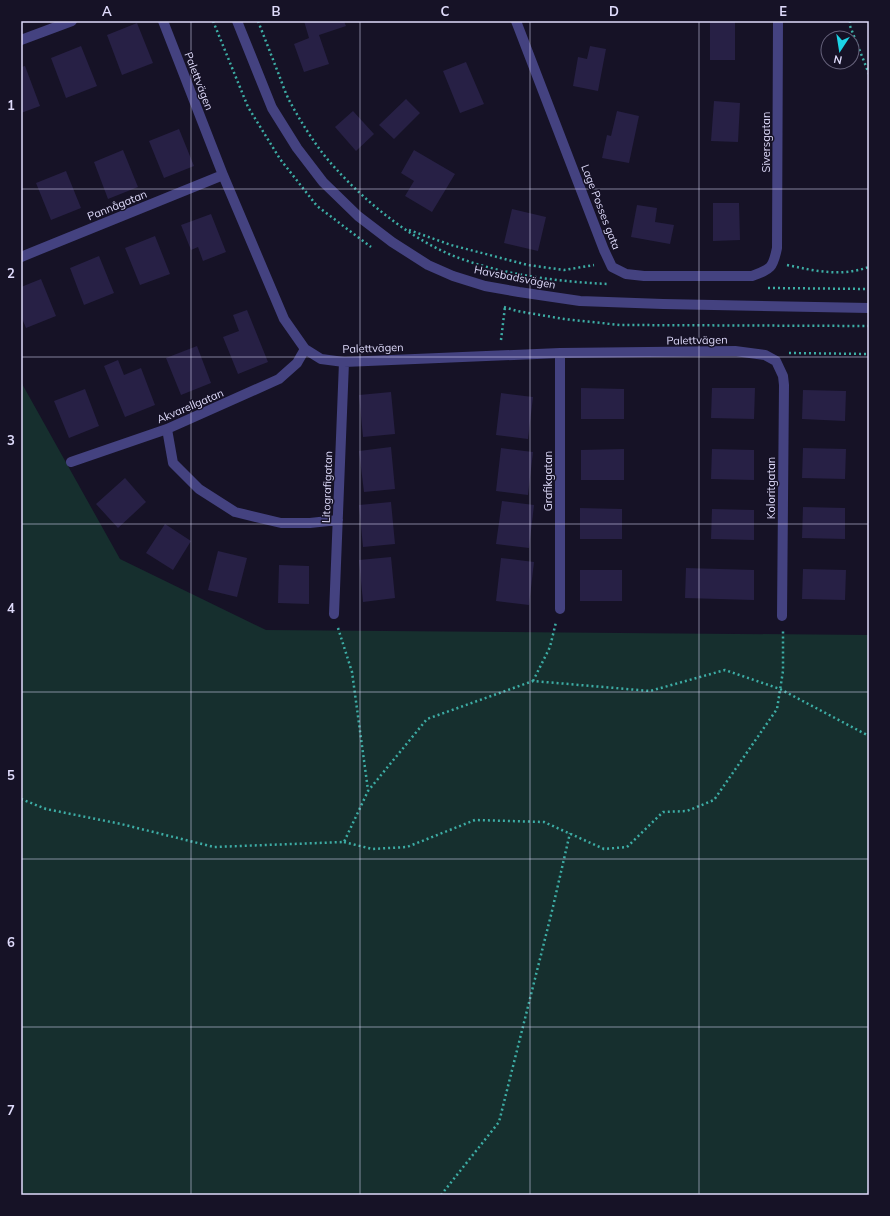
<svg xmlns="http://www.w3.org/2000/svg" width="890" height="1216" font-family="Mulish,sans-serif">
<style>
.green{fill:#162f2e}
.building{fill:#272045}
.lines{fill:none;stroke-linecap:round;stroke-linejoin:round}
.path{stroke:#3dada5;stroke-width:2.5;stroke-dasharray:2 3;stroke-linecap:butt}
.minor{stroke:#444280;stroke-width:10}
.grid{fill:none;stroke:#dfdbfb;stroke-width:1;stroke-opacity:0.55}
.labels{text-anchor:middle;stroke-width:3;stroke-linejoin:round;paint-order:stroke}
.street-label{font-size:11px;fill:#dfdbfb;stroke:#161226}
.neatline{fill:none;stroke:#dfdbfb;stroke-width:1.5}
.grid-label{font-size:13px;text-anchor:middle;font-weight:bold;fill:#dfdbfb}
</style>
<rect width="100%" height="100%" fill="#161226"/>
<path class="green" d="M21 382 120 559 266 630 869 635V1195H21Z"/>
<path class="building" d="M304 21H344L346 26 319 35 329 64 304 72 294 44 309 38Z
M710 21H735V60H710Z
M137 23 153 63 122 75 107 35Z
M81 46 97 86 66 98 51 58Z
M590 46 606 49 598 91 573 86 578 57 587 59Z
M466 62 484 104 460 113 443 71Z
M25 66 40 106 21 113V67Z
M406 99 420 113 394 139 379 125Z
M714 101 740 103 738 142 711 141Z
M353 111 374 134 356 151 335 127Z
M617 111 639 116 629 163 602 158 607 135 611 136Z
M179 129 194 166 164 178 149 141Z
M123 150 138 187 108 199 94 162Z
M414 150 455 174 432 212 405 196 414 181 401 173Z
M66 171 81 208 51 220 36 183Z
M713 203H739L740 240 713 241Z
M637 205 657 208 655 222 674 225 670 244 631 237Z
M512 209 546 217 538 251 504 243Z
M211 214 226 252 203 261 198 247 191 250 181 225Z
M155 236 170 274 140 285 125 248Z
M99 256 114 293 84 305 70 268Z
M41 279 56 316 26 328 21 316V287Z
M247 310 268 362 238 374 223 337 239 331 233 315Z
M197 346 211 383 181 395 166 358Z
M118 360 124 375 141 368 155 405 125 417 104 366Z
M581 388 624 389V419H581Z
M712 388H755L754 419 711 418Z
M85 389 99 426 69 438 54 401Z
M803 390 846 391 845 421 802 419Z
M391 392 395 434 363 437 359 395Z
M501 393 533 397 528 439 496 435Z
M391 447 395 489 364 492 359 451Z
M501 448 533 452 528 495 496 491Z
M803 448 846 449 845 479 802 478Z
M624 449V480H581V450Z
M712 449 754 450V480L711 479Z
M125 478 146 502 118 528 96 504Z
M502 501 534 505 529 548 496 544Z
M391 502 395 544 363 547 359 505Z
M803 507 845 508V539L802 538Z
M580 508 622 509V539H580Z
M712 509 754 510V540L711 539Z
M165 524 191 541 173 570 146 553Z
M218 551 247 558 237 597 208 590Z
M391 557 395 598 363 602 359 560Z
M501 558 534 562 529 605 496 601Z
M279 565 309 566V604L278 603Z
M686 568 754 570V600L685 598Z
M803 569 846 570 845 600 802 599Z
M580 570H622V601H580Z"/>
<g class="lines">
<path class="path" d="M213 21 248 107 280 159 317 206 371 247
M258 21C265 39 272 57 279 75 282 83 285 92 289 100 302 124 318 150 337 170 369 205 415 242 459 258 505 275 560 282 609 284
M850 21V26L869 74
M409 230 451 245 528 265 564 270 594 265
M787 265C816 271 840 277 869 267
M768 288 869 289
M504 307 517 311 564 319 620 325 869 326
M501 340 505 307
M789 353 869 354
M338 628 352 672 368 790
M533 681 550 647 556 622
M21 799 46 809 121 824 214 847 344 842 368 791 427 719 533 681 650 691 725 670 780 689 869 736
M344 842 372 849 407 847 475 820 544 822 604 849 627 847 663 812 687 811 714 800 777 709 783 671V630
M441 1195 499 1122 552 911 570 833"/>
<path class="minor" d="M163 21 223 175 284 319 305 349 321 359 344 362 560 353 735 351 765 355 776 361 783 376 784 385 782 616
M237 21 272 108 297 148 323 182 358 216 392 242 428 265 453 276 485 286 519 292 580 301 663 304 869 308
M516 21 604 250 612 267 626 274 644 276H752C771 269 773 268 777 248L778 21
M21 40 72 21
M21 257 223 175
M167 429 173 463 199 489 235 512 281 523H310L338 520
M71 462 167 429 279 379 297 363 305 349
M560 609V353
M334 614 344 362"/>
</g>
<path class="grid" d="M191 21V1195M360 21V1195M530 21V1195M699 21V1195M21 189H869M21 357H869M21 524H869M21 692H869M21 859H869M21 1027H869"/>
<g class="labels">
<g class="street-label">
<text transform="translate(199 81) rotate(69)" y="4">Palettvägen</text>
<text transform="translate(766 142) rotate(-90)" y="4">Siversgatan</text>
<text transform="translate(117 205) rotate(-22)" y="4">Pannågatan</text>
<text transform="translate(601 207) rotate(69)" y="4">Lage Posses gata</text>
<text transform="translate(515 277) rotate(11)" y="4">Havsbadsvägen</text>
<text transform="translate(697 340) rotate(-1)" y="4">Palettvägen</text>
<text transform="translate(373 348) rotate(-2)" y="4">Palettvägen</text>
<text transform="translate(190 406) rotate(-23)" y="4">Akvarellgatan</text>
<text transform="translate(548 481) rotate(-90)" y="4">Grafikgatan</text>
<text transform="translate(327 487) rotate(-88)" y="4">Litografigatan</text>
<text transform="translate(771 488) rotate(-90)" y="4">Koloritgatan</text>
</g>
</g>
<rect width="890" height="1216" fill="none" stroke="#161226" stroke-width="44"/>
<g transform="translate(840 50) rotate(192)"><circle r="19" fill="#161226" stroke="#66627b"/>
<path d="M0-3L7 15L0 10L-7 15Z" fill="#1cd4e6"/>
<text y="-6" font-size="11" font-weight="bold" text-anchor="middle" fill="#dfdbfb">N</text>
</g>
<rect x="22" y="22" width="846" height="1172" class="neatline"/>
<g class="grid-label">
<text x="107" y="16">A</text>
<text x="276" y="16">B</text>
<text x="445" y="16">C</text>
<text x="614" y="16">D</text>
<text x="783" y="16">E</text>
<text x="11" y="110">1</text>
<text x="11" y="278">2</text>
<text x="11" y="445">3</text>
<text x="11" y="613">4</text>
<text x="11" y="780">5</text>
<text x="11" y="947">6</text>
<text x="11" y="1115">7</text>
</g>
</svg>
